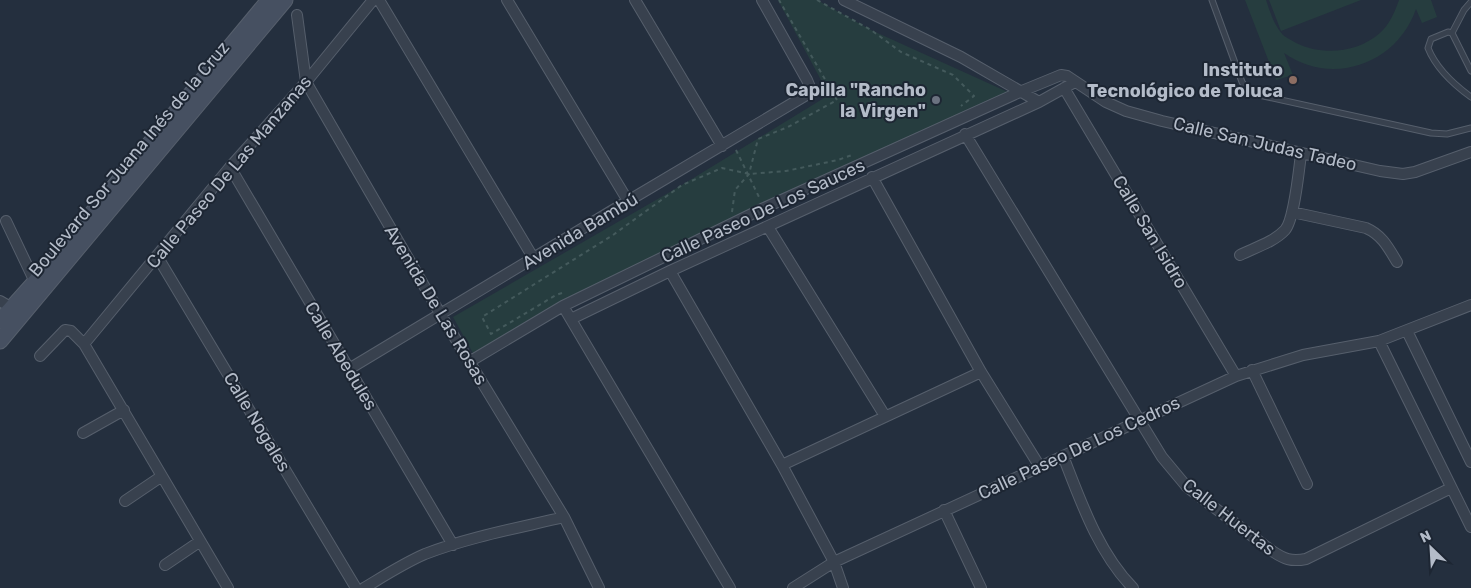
<svg xmlns="http://www.w3.org/2000/svg" width="1471" height="588" font-family="Rubik,sans-serif">
<style>
.green{fill:#263d3f}
.lines{fill:none;stroke-linecap:round;stroke-linejoin:round}
.lane-casing{stroke:#565f6c;stroke-width:7}
.street-casing{stroke:#565f6c;stroke-width:12}
.secondary-casing{stroke:#565f6c;stroke-width:17}
.path{stroke:#445a5c;stroke-width:2;stroke-dasharray:4 4;stroke-linecap:butt}
.lane{stroke:#38414e;stroke-width:5}
.street{stroke:#38414e;stroke-width:10}
.secondary{stroke:#465061;stroke-width:15}
.education-dot{fill:#8d6e63;stroke:#1d2633;stroke-width:2}
.worship-dot{fill:#6b7280;stroke:#1d2633;stroke-width:2}
.labels{text-anchor:middle;stroke-width:4;stroke-linejoin:round;paint-order:stroke}
.poi-label{font-size:18px;font-weight:bold;fill:#b4bcc9;stroke:#1d2633;text-anchor:end}
.street-label{font-size:18px;fill:#b4bcc9;stroke:#1d2633}
</style>
<rect width="100%" height="100%" fill="#242f3e"/>
<path class="green" d="M778 0H817L871 30 1010 93 474 355 453 317 682 185 829 95Z
M1245 0H1266C1270 12 1274 25 1283 35 1286 38 1292 40 1296 43 1323 56 1357 53 1380 33 1389 25 1395 12 1399 0H1431L1437 17 1422 23 1416 9C1397 64 1332 87 1284 53L1293 75 1276 80Z
M1269 0H1361L1281 31Z"/>
<g class="lines">
<defs>
<path id="lane" d="M1212 0 1242 82 1249 92 1254 94 1431 133 1447 134 1471 128
M1452 33 1464 10 1471 2
M1471 71 1452 33 1448 32 1431 39 1428 48C1436 68 1453 84 1471 97"/>
<path id="street" d="M379 0 534 259
M507 0 628 201
M635 0 722 146
M844 0 961 57 1039 102
M297 15 306 82 441 315 564 517 599 588
M1064 88 1236 376
M965 134 1162 457 1187 487 1272 551C1284 559 1291 562 1306 559L1451 488
M230 167 453 545
M872 177 981 372 1040 467
M1292 212 1366 228C1382 235 1388 247 1397 262
M6 221 35 282
M768 227 885 416
M1240 255C1254 248 1274 242 1285 230 1294 220 1299 170 1301 154
M157 256 356 588
M670 271 782 465 834 562 843 588
M0 301 12 308
M563 306 730 588
M571 319 670 271 1039 102 1075 82
M1407 331 1471 462
M1379 341 1471 527
M84 344 230 167 306 82 373 0
M40 356 65 330 71 331 84 344 228 588
M469 362 563 306 764 208 1022 91 1061 75 1067 76 1106 102 1126 111 1162 121 1380 171 1403 174 1415 172 1471 152
M349 369 628 201 808 94 810 87 807 80 762 0
M1252 370 1307 484
M83 433 124 410
M1063 456C1081 502 1098 552 1133 588
M782 465 981 372
M125 501 162 476
M944 510 981 588
M165 565 199 542
M364 588C384 576 404 563 425 554 469 537 518 528 564 517
M793 588 834 562 1236 376 1303 355 1379 341 1471 305"/>
<path id="secondary" d="M0 321 35 282 269 0
M0 341 285 0"/>
</defs>
<use href="#lane" class="lane-casing"/>
<use href="#street" class="street-casing"/>
<use href="#secondary" class="secondary-casing"/>
<path class="path" d="M817 0 871 30 901 52 953 75 974 96 961 106
M736 150 760 199
M732 212 735 190 749 174 758 139 788 127 837 100 779 0
M562 293 556 295 491 334 482 317 613 235 682 185 722 168 749 174 786 171 838 160 852 155"/>
<use href="#lane" class="lane"/>
<use href="#street" class="street"/>
<use href="#secondary" class="secondary"/>
</g>
<circle class="education-dot" cx="1293" cy="80" r="5"/>
<circle class="worship-dot" cx="936" cy="100" r="5"/>
<g class="labels">
<g class="poi-label">
<text x="1283" y="76">Instituto<tspan x="1283" dy="21">Tecnológico de Toluca</tspan></text>
<text x="926" y="96">Capilla "Rancho<tspan x="926" dy="21">la Virgen"</tspan></text>
</g>
<g class="street-label">
<text transform="translate(1265 144) rotate(13)" y="6">Calle San Judas Tadeo</text>
<text transform="translate(129 159) rotate(-50)" y="6">Boulevard Sor Juana Inés de la Cruz</text>
<text transform="translate(229 172) rotate(-50)" y="6">Calle Paseo De Las Manzanas</text>
<text transform="translate(763 211) rotate(-25)" y="6">Calle Paseo De Los Sauces</text>
<text transform="translate(580 231) rotate(-31)" y="6">Avenida Bambú</text>
<text transform="translate(1150 232) rotate(59)" y="6">Calle San Isidro</text>
<text transform="translate(436 305) rotate(59)" y="6">Avenida De Las Rosas</text>
<text transform="translate(341 356) rotate(59)" y="6">Calle Abedules</text>
<text transform="translate(257 422) rotate(59)" y="6">Calle Nogales</text>
<text transform="translate(1079 448) rotate(-25)" y="6">Calle Paseo De Los Cedros</text>
<text transform="translate(1229 517) rotate(38)" y="6">Calle Huertas</text>
</g>
</g>
<g transform="translate(1431 548) rotate(335)" stroke="#1d2633" stroke-width="4" paint-order="stroke">
<path d="M0-4L9 19L0 12L-9 19Z" fill="#b4bcc9"/>
<text y="-8" font-size="14" font-weight="bold" text-anchor="middle" fill="#b4bcc9">N</text>
</g>
</svg>
